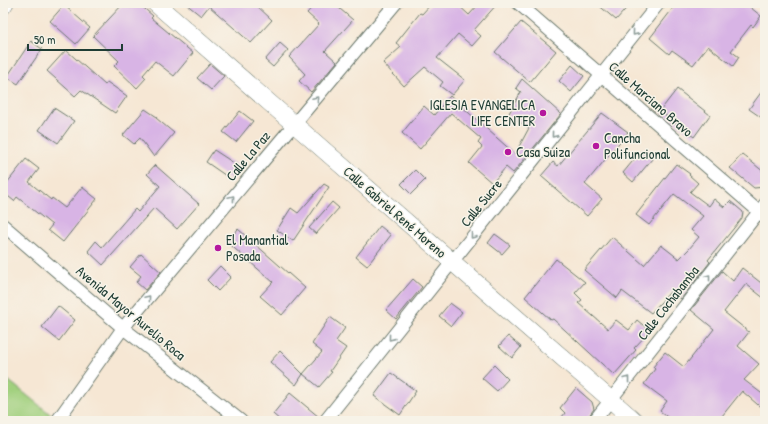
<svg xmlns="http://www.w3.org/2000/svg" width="768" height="424" font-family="'Patrick Hand',sans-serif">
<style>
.green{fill:#a1d07e;stroke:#608659}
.building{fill:#d8b4e5}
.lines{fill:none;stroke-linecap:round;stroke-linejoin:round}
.street-casing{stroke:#6a786c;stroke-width:14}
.secondary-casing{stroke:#6a786c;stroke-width:18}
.street{stroke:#fff;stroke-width:12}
.secondary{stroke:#fff;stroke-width:17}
.oneway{stroke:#8f9e9a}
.poi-dot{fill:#b5179e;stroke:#f7f3e8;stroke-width:1.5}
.labels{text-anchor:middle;stroke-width:3;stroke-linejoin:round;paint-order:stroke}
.street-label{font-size:14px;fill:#1f3d34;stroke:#f7f3e8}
.poi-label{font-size:14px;fill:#1f3d34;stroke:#f7f3e8;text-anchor:start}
</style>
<rect width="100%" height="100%" fill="#f7f3e8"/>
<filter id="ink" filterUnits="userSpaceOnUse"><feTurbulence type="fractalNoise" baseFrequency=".025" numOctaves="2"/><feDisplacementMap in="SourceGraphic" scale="8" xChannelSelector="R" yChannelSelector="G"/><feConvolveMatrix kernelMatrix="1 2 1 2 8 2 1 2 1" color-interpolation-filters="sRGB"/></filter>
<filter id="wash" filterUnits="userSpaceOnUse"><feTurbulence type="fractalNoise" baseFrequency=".012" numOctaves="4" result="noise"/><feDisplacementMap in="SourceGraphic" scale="16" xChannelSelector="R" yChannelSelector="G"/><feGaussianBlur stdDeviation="0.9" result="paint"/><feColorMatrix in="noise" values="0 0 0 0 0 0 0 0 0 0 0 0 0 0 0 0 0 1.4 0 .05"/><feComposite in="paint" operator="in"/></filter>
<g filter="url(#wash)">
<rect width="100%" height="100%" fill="#f6e7d4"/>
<path class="green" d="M3 376 59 421H3Z"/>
<g id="blocks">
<path class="building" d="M124 3H138L153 16 151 18 193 53 174 76 155 61 143 75 146 78 137 88 114 66 119 61 93 36Z
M185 3H254L272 20 251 43 209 6 201 16Z
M316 3H333L353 20 325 51 337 62 311 92 299 81 305 74 289 57 319 24 307 13Z
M432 3H456L469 15 480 3H498L474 30 481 36 472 46 458 34 437 58 465 80 452 95 440 86 443 82 425 67 404 86 383 63 401 47 396 43 420 13 422 14Z
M596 3H631L616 20Z
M677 3H745L761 16 753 27 751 25 731 51 739 57 733 66 708 46 693 65 672 50 669 54 650 38Z
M64 5 90 28 76 44 50 21Z
M521 22 556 51 530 82 495 52Z
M31 41 42 49 18 84 7 77Z
M280 43 288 50 273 67 265 60Z
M66 50 105 85 107 82 127 96 115 113 81 90 75 96 47 71Z
M210 64 224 76 211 90 197 78Z
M572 65 584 76 571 92 559 81Z
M522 79 561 114 513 173 506 167 492 183 469 163 482 147 478 143 481 139 451 113 420 149 402 133 424 106 434 115 450 96 515 154 529 128 508 115 521 92 516 88Z
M765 87V120L749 109Z
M677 89 710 115 694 137 660 111Z
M54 108 74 121 58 143 39 130Z
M145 109 157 117 156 118 174 133 154 157 140 138 134 144 123 135Z
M240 111 253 121 236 142 223 132Z
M602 113 628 132 585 184 602 199 587 216 541 176 553 162 558 166Z
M214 150 240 167 232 180 206 162Z
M641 151 652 159 633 182 623 173Z
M742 154 765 173V187L754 188 730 168Z
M26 159 39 169 29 182 51 200 52 198 65 208 82 187 97 199 63 242 48 230 52 225 17 197 14 201 3 192V188Z
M676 164 690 174 689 175 698 183 690 192 709 206 714 199 724 207 730 201 743 212 742 218 708 260 710 262 681 299 671 291 651 313 622 291 617 298 584 270 612 237 644 265 661 245 679 259 689 249 699 237 691 230 703 216 674 194 649 225 636 215Z
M155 165 199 204 177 229 154 208 103 265 88 251 96 241 102 247 135 209 138 212 160 186 147 174Z
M415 170 425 180 411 194 401 184Z
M324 184 329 187 293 241 277 230 291 208 298 213Z
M332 202 339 208 316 234 309 228Z
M380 226 391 235 367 266 356 257Z
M238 229 305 288 282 315 260 296 273 282 227 242Z
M495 234 510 245 502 254 488 243Z
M141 254 161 272 145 290 136 282 141 276 130 267Z
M556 259 585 282 575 293 582 300 578 303 608 329 616 320 629 330 637 320 650 331 634 348 636 350 614 375 553 319 551 320 525 297Z
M220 266 231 277 218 291 207 280Z
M742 268 765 286V299L746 284 724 312 749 332 738 346 759 364 744 380 765 396V411L742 391 718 421H672L660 411 667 401 644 384 655 369 653 367 665 352 684 367 714 329 691 310 722 271 733 281Z
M413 279 422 287 396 319 386 310Z
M450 303 462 312 451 326 439 316Z
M58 306 75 320 59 341 42 327Z
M330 317 345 328 336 341 346 348 330 371 332 372 319 387 303 374 322 352 312 344Z
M508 336 521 347 512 358 499 346Z
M280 351 303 374 296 385 270 362Z
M494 365 508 379 497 391 482 378Z
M391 373 416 391 400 415 374 396Z
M576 388 592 402 594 409 585 421H559L565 413 560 408Z
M290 393 319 417 318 421H281L273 414Z"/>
</g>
</g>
<g filter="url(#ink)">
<use href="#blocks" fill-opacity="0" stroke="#6a786c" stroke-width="1"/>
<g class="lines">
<defs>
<path id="street" d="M518 3 765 217
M3 225 123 328 241 421
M57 421 123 328 396 3
M325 421 659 3
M594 421 765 204"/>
<path id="secondary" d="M155 3 635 421
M3 6 5 3"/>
</defs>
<use href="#street" class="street-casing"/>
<use href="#secondary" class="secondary-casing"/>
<use href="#street" class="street"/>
<use href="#secondary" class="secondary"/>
</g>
<defs><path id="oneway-chevron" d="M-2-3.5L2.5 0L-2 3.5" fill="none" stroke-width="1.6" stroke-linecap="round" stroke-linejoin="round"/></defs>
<g class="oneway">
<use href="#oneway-chevron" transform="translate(635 33) rotate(129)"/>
<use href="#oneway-chevron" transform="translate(316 99) rotate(-50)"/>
<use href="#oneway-chevron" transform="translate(554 135) rotate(129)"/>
<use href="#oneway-chevron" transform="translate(232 198) rotate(-50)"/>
<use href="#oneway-chevron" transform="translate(473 236) rotate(129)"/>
<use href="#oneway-chevron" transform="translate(708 277) rotate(-52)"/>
<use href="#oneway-chevron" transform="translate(148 298) rotate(-50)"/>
<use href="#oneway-chevron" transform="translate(391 338) rotate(129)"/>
<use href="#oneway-chevron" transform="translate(627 379) rotate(-52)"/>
</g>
</g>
<g class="poi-dot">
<circle cx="543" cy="113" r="4"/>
<circle cx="596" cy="146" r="4"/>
<circle cx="508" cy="152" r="4"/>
<circle cx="218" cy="248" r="4"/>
</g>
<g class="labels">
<g class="street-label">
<text transform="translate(651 99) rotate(41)" y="5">Calle Marciano Bravo</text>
<text transform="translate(248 156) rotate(-50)" y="5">Calle La Paz</text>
<text transform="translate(481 203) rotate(-51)" y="5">Calle Sucre</text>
<text transform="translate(395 212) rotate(41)" y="5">Calle Gabriel René Moreno</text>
<text transform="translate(668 303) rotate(-52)" y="5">Calle Cochabamba</text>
<text transform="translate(131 313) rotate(40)" y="5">Avenida Mayor Aurelio Roca</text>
</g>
<g class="poi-label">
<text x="535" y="110" text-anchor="end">IGLESIA EVANGELICA<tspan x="535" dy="16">LIFE CENTER</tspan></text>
<text x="604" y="143">Cancha<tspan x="604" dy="16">Polifuncional</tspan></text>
<text x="516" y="157">Casa Suiza</text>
<text x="226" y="245">El Manantial<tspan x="226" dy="16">Posada</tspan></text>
</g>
</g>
<rect width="768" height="424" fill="none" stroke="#f7f3e8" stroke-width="16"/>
<path d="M28 44v6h94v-6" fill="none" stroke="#1f3d34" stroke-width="2"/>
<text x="34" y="44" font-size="12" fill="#1f3d34" stroke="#f7f3e8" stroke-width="3" paint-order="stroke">50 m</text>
</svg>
